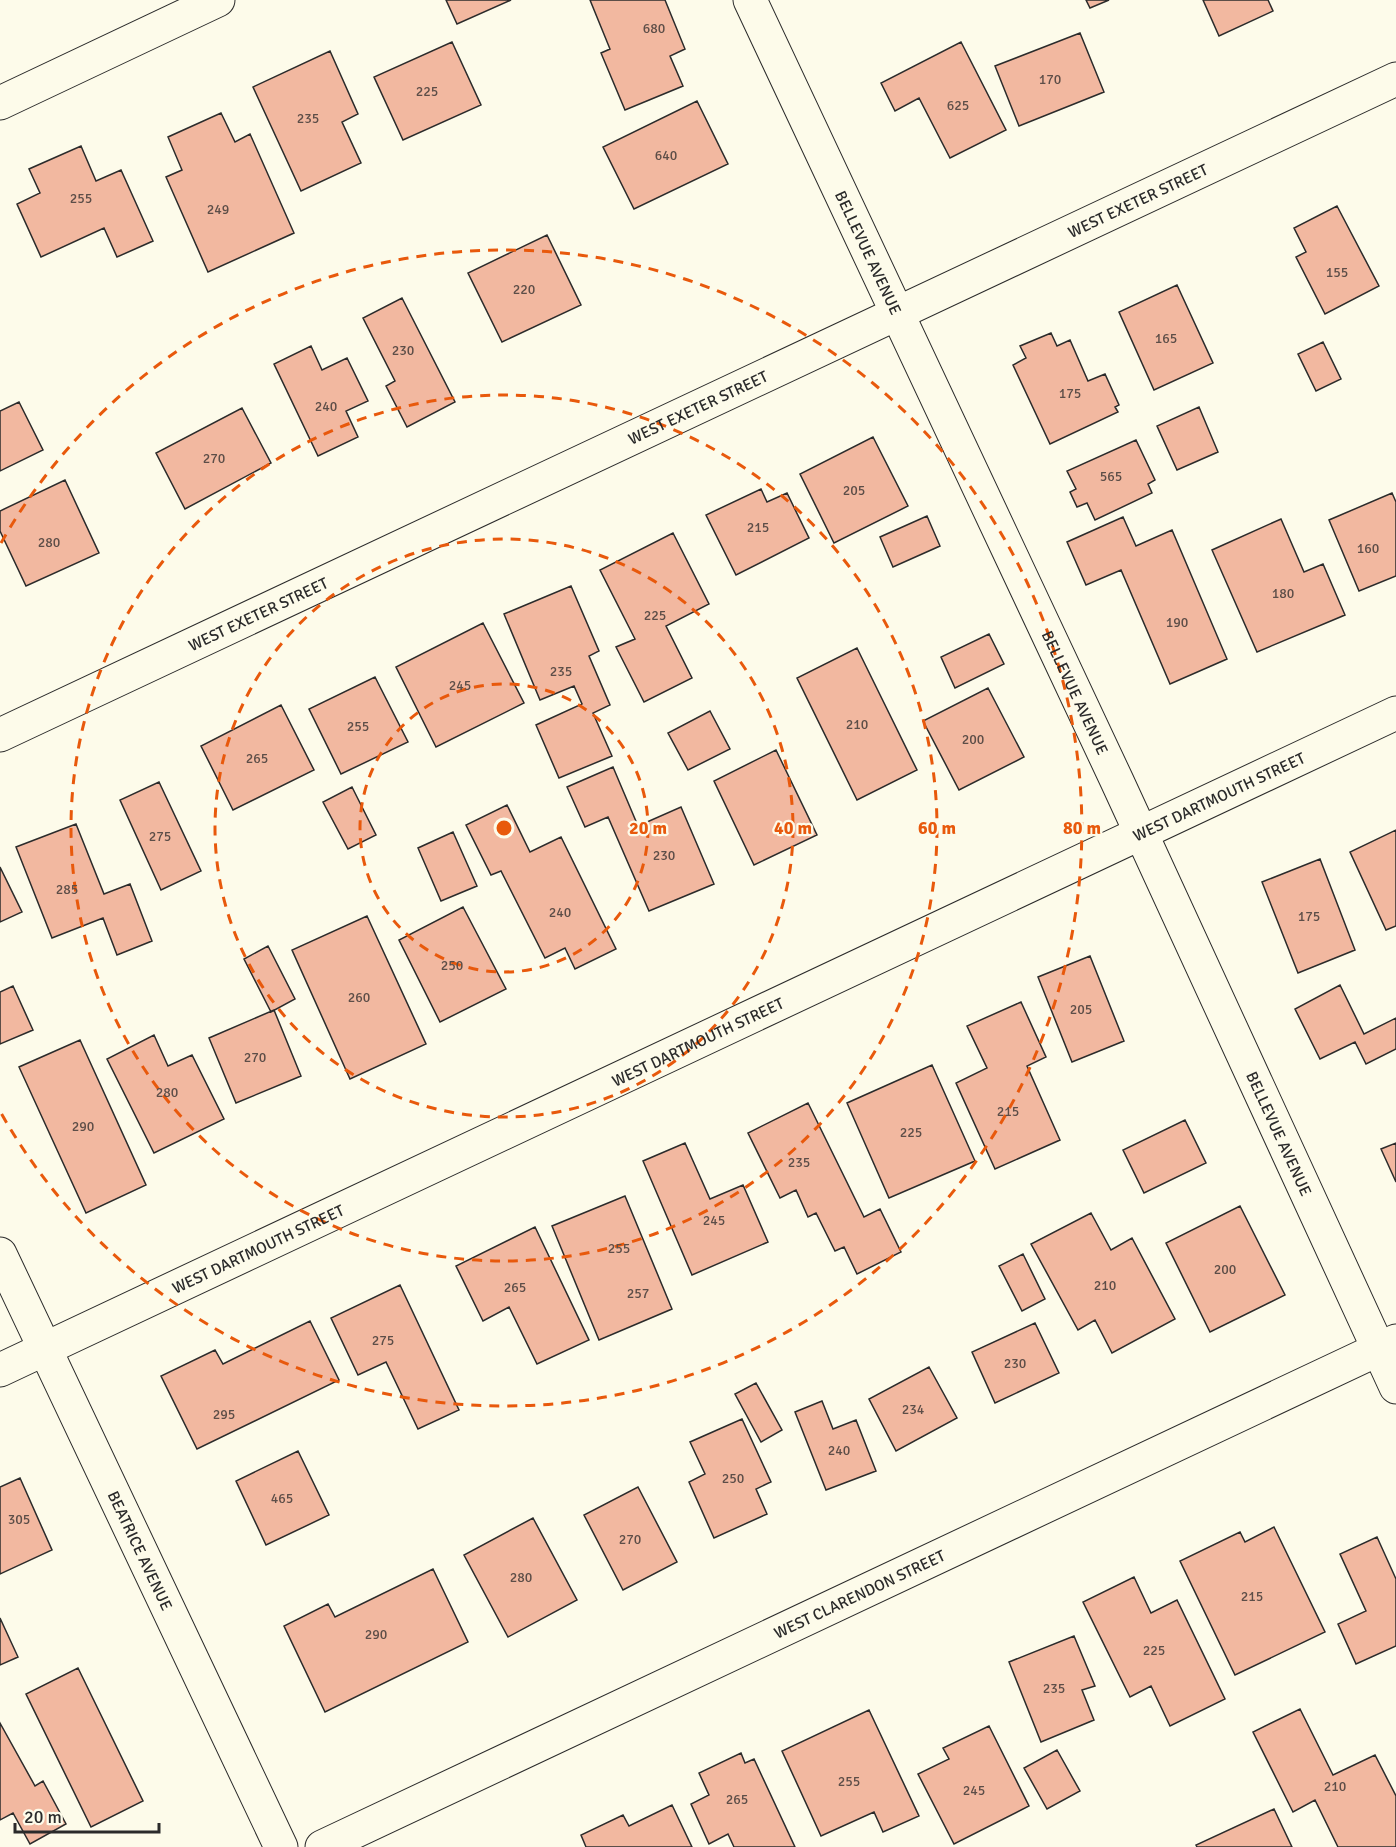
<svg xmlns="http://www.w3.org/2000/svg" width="1396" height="1847" font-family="Signika,sans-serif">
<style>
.building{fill:#f2b8a0;stroke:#2b2b2b;stroke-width:1.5}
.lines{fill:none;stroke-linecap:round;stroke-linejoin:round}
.minor-casing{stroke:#2b2b2b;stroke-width:35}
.tertiary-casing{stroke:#2b2b2b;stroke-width:35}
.minor{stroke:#fdfbea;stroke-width:33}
.tertiary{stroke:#fdfbea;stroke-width:33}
.ring{fill:none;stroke:#e8590c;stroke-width:3;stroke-dasharray:10 8}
.labels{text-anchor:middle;stroke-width:4.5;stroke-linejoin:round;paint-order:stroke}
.number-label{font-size:14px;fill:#5d4e48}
.street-label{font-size:16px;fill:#2b2b2b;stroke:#fdfbea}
.centre{fill:#e8590c;stroke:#fdfbea;stroke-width:3}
.ring-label{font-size:18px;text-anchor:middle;font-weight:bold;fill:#e8590c;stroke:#fdfbea;stroke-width:4.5;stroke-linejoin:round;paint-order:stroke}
</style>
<rect width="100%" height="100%" fill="#fdfbea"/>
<path class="building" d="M446 0H511L457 24Z
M590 0H665L685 49 670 56 683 86 625 110 601 53 610 49Z
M1086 0H1109L1090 8Z
M1203 0H1268L1273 11 1219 36Z
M1080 33 1104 92 1019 126 995 66Z
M452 42 481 105 403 140 374 77Z
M961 42 1006 130 950 158 919 98 895 111 881 83Z
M330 51 358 114 342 122 361 163 301 191 253 87Z
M697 101 728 164 634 209 603 147Z
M221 113 235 142 250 134 294 233 208 272 166 177 182 170 168 137Z
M81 146 96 181 121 170 153 241 117 257 104 228 41 257 17 204 40 193 29 169Z
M1337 206 1379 286 1325 314 1296 257 1306 252 1294 228Z
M547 235 581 305 502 342 468 273Z
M1177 285 1213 363 1154 390 1119 312Z
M402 298 455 402 407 427 386 386 395 381 363 318Z
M1051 333 1057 346 1070 340 1088 381 1105 374 1119 405 1115 407 1118 412 1050 444 1013 365 1026 358 1020 346Z
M1323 342 1341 379 1316 391 1298 354Z
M311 346 322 370 347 358 368 401 346 411 358 437 318 456 274 364Z
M19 402 43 450 0 471V411Z
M1199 407 1218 452 1177 470 1157 426Z
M242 408 271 463 185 509 156 453Z
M873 437 908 506 834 543 800 474Z
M1136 440 1155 480 1148 484 1152 493 1095 520 1087 503 1077 507 1070 492 1076 489 1067 471Z
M65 480 99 553 26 586 0 531V511Z
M761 489 767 502 787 493 809 538 736 575 706 515Z
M1392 493 1396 502V576L1359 591 1329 520Z
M927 516 940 546 893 567 880 537Z
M1123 517 1136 546 1172 530 1227 659 1170 684 1121 570 1086 585 1067 542Z
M1281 519 1304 572 1323 564 1345 615 1257 652 1212 550Z
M673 533 709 604 666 626 692 678 644 702 616 647 635 639 600 570Z
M571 586 599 651 589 656 610 705 593 713 612 756 559 778 536 725 582 704 574 686 540 700 504 614Z
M483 623 524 703 436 747 396 667Z
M989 634 1004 664 955 688 941 657Z
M857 648 917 770 857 800 797 678Z
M375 677 408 742 341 774 309 709Z
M988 688 1024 757 959 790 923 721Z
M281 705 314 770 233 810 201 746Z
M710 711 730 749 688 770 668 733Z
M776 750 817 835 754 865 714 781Z
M613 767 638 826 681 807 714 884 649 911 608 817 585 827 567 787Z
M159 782 201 871 161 890 120 800Z
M352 787 376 835 348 849 323 802Z
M507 805 530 852 561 837 616 949 575 969 565 948 545 958 501 871 491 875 466 825Z
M76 824 104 894 130 884 152 941 117 955 103 918 52 938 16 847Z
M1396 830V926L1386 930 1350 852Z
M453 832 477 886 441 901 418 848Z
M1320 859 1355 950 1298 973 1262 882Z
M0 867 22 912 0 922Z
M463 907 506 989 440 1022 399 940Z
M367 916 426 1044 350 1079 292 950Z
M268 946 295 999 271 1012 244 959Z
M1090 956 1124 1041 1072 1062 1038 977Z
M1340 985 1364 1034 1396 1018V1049L1366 1064 1355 1042 1320 1059 1295 1009Z
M13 986 33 1030 0 1044V992Z
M1021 1002 1046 1057 1027 1066 1060 1140 995 1169 956 1083 987 1068 967 1026Z
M274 1010 301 1076 236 1103 209 1038Z
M154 1035 168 1066 192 1055 224 1119 154 1153 107 1059Z
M80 1040 146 1185 86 1213 19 1067Z
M932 1065 975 1161 889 1198 847 1103Z
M808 1103 864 1217 880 1209 901 1252 857 1274 844 1247 835 1251 816 1213 808 1217 796 1190 780 1198 748 1133Z
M1185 1120 1206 1163 1144 1193 1123 1150Z
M685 1143 710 1199 743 1185 768 1242 692 1275 643 1161Z
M1396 1143V1182L1381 1149Z
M625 1196 672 1309 599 1340 552 1226Z
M1240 1206 1285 1295 1210 1332 1166 1243Z
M1091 1213 1111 1250 1132 1238 1175 1319 1112 1353 1095 1320 1078 1330 1031 1244Z
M535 1227 589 1340 537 1364 509 1307 483 1321 456 1266Z
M1023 1254 1045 1299 1022 1311 999 1266Z
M400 1285 459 1410 418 1429 386 1362 358 1375 331 1318Z
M310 1321 339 1380 197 1449 161 1376 215 1350 223 1364Z
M1035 1323 1059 1373 995 1403 972 1352Z
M929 1367 957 1418 896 1451 869 1399Z
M756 1383 782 1430 761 1442 735 1394Z
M822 1401 833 1429 856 1420 876 1471 826 1490 795 1412Z
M742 1419 771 1482 756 1489 767 1514 714 1538 689 1482 705 1474 690 1442Z
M298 1451 329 1515 266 1545 236 1481Z
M20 1478 52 1550 0 1574V1487Z
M638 1487 677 1562 623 1590 584 1515Z
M533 1518 577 1600 508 1637 464 1555Z
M1274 1527 1325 1632 1235 1675 1180 1561 1240 1532 1245 1542Z
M1377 1537 1396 1579V1646L1356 1664 1338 1624 1366 1611 1340 1554Z
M433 1569 468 1642 325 1712 284 1626 328 1604 335 1617Z
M1134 1577 1151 1613 1177 1600 1225 1699 1170 1726 1151 1686 1130 1697 1083 1602Z
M0 1618 18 1657 0 1665Z
M1074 1636 1095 1686 1082 1690 1094 1720 1041 1742 1009 1662Z
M78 1668 143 1801 91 1827 26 1694Z
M1300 1709 1333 1775 1375 1755 1396 1796V1847H1338L1315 1800 1293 1812 1253 1732Z
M869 1710 919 1816 883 1832 874 1812 821 1836 782 1751Z
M0 1723 35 1786 43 1781 66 1824 30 1844 13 1813 0 1820Z
M989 1726 1029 1806 954 1844 918 1774 949 1759 943 1748Z
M1057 1750 1080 1791 1047 1809 1024 1768Z
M741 1753 745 1763 754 1759 795 1847H734L728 1834 709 1844 691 1804 709 1795 699 1773Z
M672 1805 692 1847H586L581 1835 623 1815 629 1826Z
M1274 1809 1292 1847H1197L1196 1845Z"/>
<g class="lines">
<defs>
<g id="minor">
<path id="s1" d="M750 0 1117 781 1396 1387"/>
<path d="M0 103 218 0"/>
<path id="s2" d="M0 735 1396 79"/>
<path id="s3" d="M0 1254 281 1847"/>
<path id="s4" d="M322 1847 1396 1341"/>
</g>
<g id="tertiary">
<path id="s5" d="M0 1370 1396 713"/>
</g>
</defs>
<use href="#minor" class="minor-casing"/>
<use href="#tertiary" class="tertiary-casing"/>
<use href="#minor" class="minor"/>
<use href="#tertiary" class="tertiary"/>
</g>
<g class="ring">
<circle cx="504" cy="828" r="144"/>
<circle cx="504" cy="828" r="289"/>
<circle cx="504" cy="828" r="433"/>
<path d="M1 543A578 578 0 1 1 1 1113"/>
</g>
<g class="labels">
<g class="number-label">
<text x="654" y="33">680</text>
<text x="1050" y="84">170</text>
<text x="427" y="96">225</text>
<text x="958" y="110">625</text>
<text x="308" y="123">235</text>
<text x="666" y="160">640</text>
<text x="81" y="203">255</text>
<text x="218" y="214">249</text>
<text x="1337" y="277">155</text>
<text x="524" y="294">220</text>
<text x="1166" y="343">165</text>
<text x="403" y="355">230</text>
<text x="1070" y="398">175</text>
<text x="326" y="411">240</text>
<text x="214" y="463">270</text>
<text x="1111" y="481">565</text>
<text x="854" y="495">205</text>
<text x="758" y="532">215</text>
<text x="49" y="547">280</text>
<text x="1368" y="553">160</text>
<text x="1283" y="598">180</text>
<text x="655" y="620">225</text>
<text x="1177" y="627">190</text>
<text x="561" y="676">235</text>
<text x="460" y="690">245</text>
<text x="857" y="729">210</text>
<text x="358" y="731">255</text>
<text x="973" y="744">200</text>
<text x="257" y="763">265</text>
<text x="160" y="841">275</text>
<text x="664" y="860">230</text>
<text x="67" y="894">285</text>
<text x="560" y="917">240</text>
<text x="1309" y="921">175</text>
<text x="452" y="970">250</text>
<text x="359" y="1002">260</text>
<text x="1081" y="1014">205</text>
<text x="255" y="1062">270</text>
<text x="167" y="1097">280</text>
<text x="1008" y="1116">215</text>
<text x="83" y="1131">290</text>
<text x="911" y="1137">225</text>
<text x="799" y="1167">235</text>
<text x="714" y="1225">245</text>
<text x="619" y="1253">255</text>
<text x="1225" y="1274">200</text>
<text x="1105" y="1290">210</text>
<text x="515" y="1292">265</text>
<text x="638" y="1298">257</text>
<text x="383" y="1345">275</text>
<text x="1015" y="1368">230</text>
<text x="913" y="1414">234</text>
<text x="224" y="1419">295</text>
<text x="839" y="1455">240</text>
<text x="733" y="1483">250</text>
<text x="282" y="1503">465</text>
<text x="19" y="1524">305</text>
<text x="630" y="1544">270</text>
<text x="521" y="1582">280</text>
<text x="1252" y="1601">215</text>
<text x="376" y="1639">290</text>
<text x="1154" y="1655">225</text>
<text x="1054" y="1693">235</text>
<text x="849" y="1786">255</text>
<text x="1335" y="1791">210</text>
<text x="974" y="1795">245</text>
<text x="737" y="1804">265</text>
</g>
<g class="street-label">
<text dy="6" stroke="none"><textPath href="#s2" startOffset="1257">WEST EXETER STREET</textPath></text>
<text dy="6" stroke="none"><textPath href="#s1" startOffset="279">BELLEVUE AVENUE</textPath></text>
<text dy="6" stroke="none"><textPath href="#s2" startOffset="771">WEST EXETER STREET</textPath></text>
<text dy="6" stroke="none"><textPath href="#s2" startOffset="285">WEST EXETER STREET</textPath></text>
<text dy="6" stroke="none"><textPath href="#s1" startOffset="765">BELLEVUE AVENUE</textPath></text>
<text dy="6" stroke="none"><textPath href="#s5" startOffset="1347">WEST DARTMOUTH STREET</textPath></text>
<text dy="6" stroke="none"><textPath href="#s5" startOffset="771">WEST DARTMOUTH STREET</textPath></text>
<text dy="6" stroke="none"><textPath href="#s1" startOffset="1251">BELLEVUE AVENUE</textPath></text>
<text dy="6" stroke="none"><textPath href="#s5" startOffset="285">WEST DARTMOUTH STREET</textPath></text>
<text dy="6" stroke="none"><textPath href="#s3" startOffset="328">BEATRICE AVENUE</textPath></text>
<text dy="6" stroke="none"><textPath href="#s4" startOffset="594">WEST CLARENDON STREET</textPath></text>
</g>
</g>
<circle cx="504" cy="828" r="9" class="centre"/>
<g class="ring-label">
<text x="648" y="834">20 m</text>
<text x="793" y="834">40 m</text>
<text x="937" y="834">60 m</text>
<text x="1082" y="834">80 m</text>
</g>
<path d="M15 1823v9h144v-9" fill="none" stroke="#2b2b2b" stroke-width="3"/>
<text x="24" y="1823" font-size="18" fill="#2b2b2b" stroke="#fdfbea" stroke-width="4.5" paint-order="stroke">20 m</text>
</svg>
